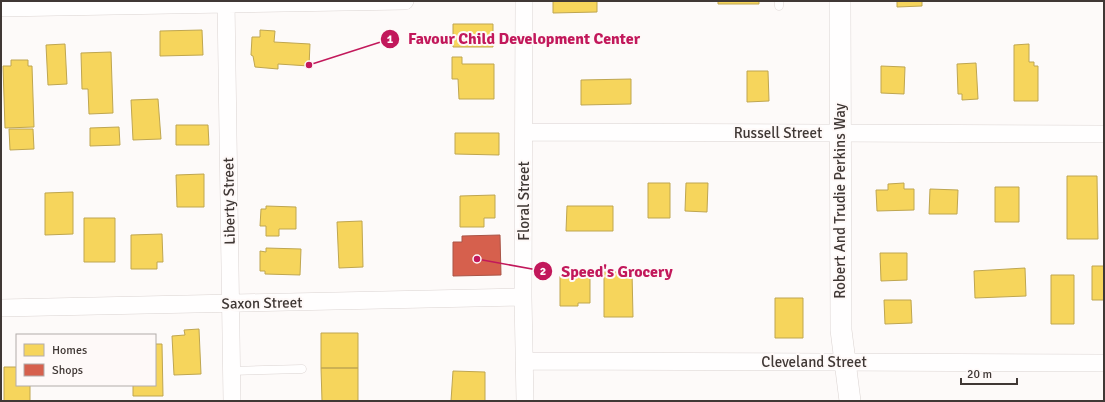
<svg xmlns="http://www.w3.org/2000/svg" width="1105" height="402" font-family="Signika,sans-serif">
<style>
.homes{fill:#f6d55c;stroke:#bfa650}
.shops{fill:#d6604d;stroke:#a95446}
.lines{fill:none;stroke-linecap:round;stroke-linejoin:round}
.service-casing{stroke:#dbd4d2;stroke-width:9}
.minor-casing{stroke:#dbd4d2;stroke-width:18}
.tertiary-casing{stroke:#dbd4d2;stroke-width:22}
.service{stroke:#fffefe;stroke-width:8}
.minor{stroke:#fffefe;stroke-width:17}
.tertiary{stroke:#fffefe;stroke-width:21}
.labels{text-anchor:middle;stroke-width:4;stroke-linejoin:round;paint-order:stroke}
.street-label{font-size:15px;fill:#403835;stroke:#fef9f8}
.leader{fill:none;stroke:#c2185b;stroke-width:1.5}
.callout-dot{fill:#c2185b;stroke:#fef9f8;stroke-width:1.5}
.mark-label{font-size:12px;text-anchor:middle;font-weight:bold;fill:#fff}
.callout-label{font-size:16px;text-anchor:middle;font-weight:bold;fill:#c2185b;stroke:#fef9f8;stroke-width:4;stroke-linejoin:round;paint-order:stroke}
</style>
<rect width="100%" height="100%" fill="#fdfaf9"/>
<path class="homes" d="M553 1H597V12L553 13Z
M718 1H759V4H718Z
M897 1H922V6L897 7Z
M453 24H493V47H453Z
M202 30 203 55 160 56V31Z
M260 30 275 31 274 42 310 44 309 66 278 64V69L255 67 253 56 251 55 252 37H260Z
M65 44 67 84 48 85 46 45Z
M1029 44V62H1034V66H1038V101H1014V45Z
M111 52 113 113 89 114 88 89H82L81 53Z
M452 57H462V64H494V99H459L458 79H452Z
M11 60H28V66H32L34 127 5 128 3 66H11Z
M976 63 978 99 962 100V94H958L957 64Z
M881 66 905 67 904 94 881 93Z
M747 71H768L769 101 747 102Z
M631 79V104L581 105V80Z
M158 99 161 139 133 140 131 100Z
M176 125H208L209 145H176Z
M119 127 120 145 90 146V128Z
M9 129H33L34 149 10 150Z
M455 133H499V155L455 154Z
M204 174V207H177L176 175Z
M1067 176H1097L1098 239H1067Z
M648 183H670V218H648Z
M686 183H708L707 212 685 211Z
M904 183V189H914V210L877 211 876 190H888V184Z
M995 187H1019V222H995Z
M930 189 958 190 957 214H929Z
M73 192V234L45 235V193Z
M495 195V218H484V227H460V196Z
M266 206 296 207V229H279V236H266V226H260L261 209H266Z
M567 206H613V231H566Z
M84 218H115V262H84Z
M362 221 363 267 339 268 337 222Z
M162 234 163 262H157V269H131V235Z
M266 248 301 249 300 275 265 274V271H260V251L266 252Z
M880 253H907V280L881 281Z
M1092 266H1104V300H1092Z
M1025 268 1026 296 975 298 974 271Z
M604 272H632L633 317H604Z
M1051 275H1074V324H1051Z
M560 276H590V303H578V306H560Z
M775 298H803V338H775Z
M884 300H911L912 323 885 324Z
M199 329 201 374 174 375 172 336 185 335 184 330Z
M321 333H358V368H321Z
M155 344H162L163 396H133V385H155Z
M4 367H17V385H30V401H4Z
M321 368H358V401H322Z
M453 371 485 372V401H451Z"/>
<path class="shops" d="M500 235 501 275 453 276V242H462V236Z"/>
<g class="lines">
<defs>
<path id="service" d="M779 1V6
M231 371 302 369"/>
<path id="minor" d="M226 1 232 401
M524 1 523 297 525 401
M1 8 405 1
M524 132 1104 134
M1 308 523 297
M524 361 1104 363"/>
<path id="tertiary" d="M840 1 841 330 850 401"/>
</defs>
<use href="#service" class="service-casing"/>
<use href="#minor" class="minor-casing"/>
<use href="#tertiary" class="tertiary-casing"/>
<use href="#service" class="service"/>
<use href="#minor" class="minor"/>
<use href="#tertiary" class="tertiary"/>
</g>
<g class="labels">
<g class="street-label">
<text x="778" y="138">Russell Street</text>
<text transform="translate(229 201) rotate(-91)" y="5">Liberty Street</text>
<text transform="translate(524 201) rotate(-90)" y="5">Floral Street</text>
<text transform="translate(840 201) rotate(-90)" y="5">Robert And Trudie Perkins Way</text>
<text transform="translate(262 303) rotate(-1)" y="5">Saxon Street</text>
<text x="814" y="367">Cleveland Street</text>
</g>
</g>
<path class="leader" d="M309 65L390 39M477 259L543 271"/>
<g class="callout-dot">
<circle cx="309" cy="65" r="4"/>
<circle cx="477" cy="259" r="4"/>
<circle cx="390" cy="39" r="10"/>
<circle cx="543" cy="271" r="10"/>
</g>
<g class="mark-label">
<text x="390" y="43">1</text>
<text x="543" y="275">2</text>
</g>
<g class="callout-label">
<text x="524" y="44">Favour Child Development Center</text>
<text x="617" y="277">Speed's Grocery</text>
</g>
<rect width="1105" height="402" fill="none" stroke="#403835" stroke-width="4"/>
<rect x="16" y="334" width="140" height="52" fill="#fef9f8" stroke="#b2acaa"/>
<rect x="24" y="344" width="20" height="12" fill="#f6d55c" stroke="#b2acaa"/>
<text x="52" y="354" font-size="12" fill="#403835">Homes</text>
<rect x="24" y="364" width="20" height="12" fill="#d6604d" stroke="#b2acaa"/>
<text x="52" y="374" font-size="12" fill="#403835">Shops</text>
<path d="M961 378v6h56v-6" fill="none" stroke="#403835" stroke-width="2"/>
<text x="967" y="378" font-size="12" fill="#403835" stroke="#fef9f8" stroke-width="3" paint-order="stroke">20 m</text>
</svg>
